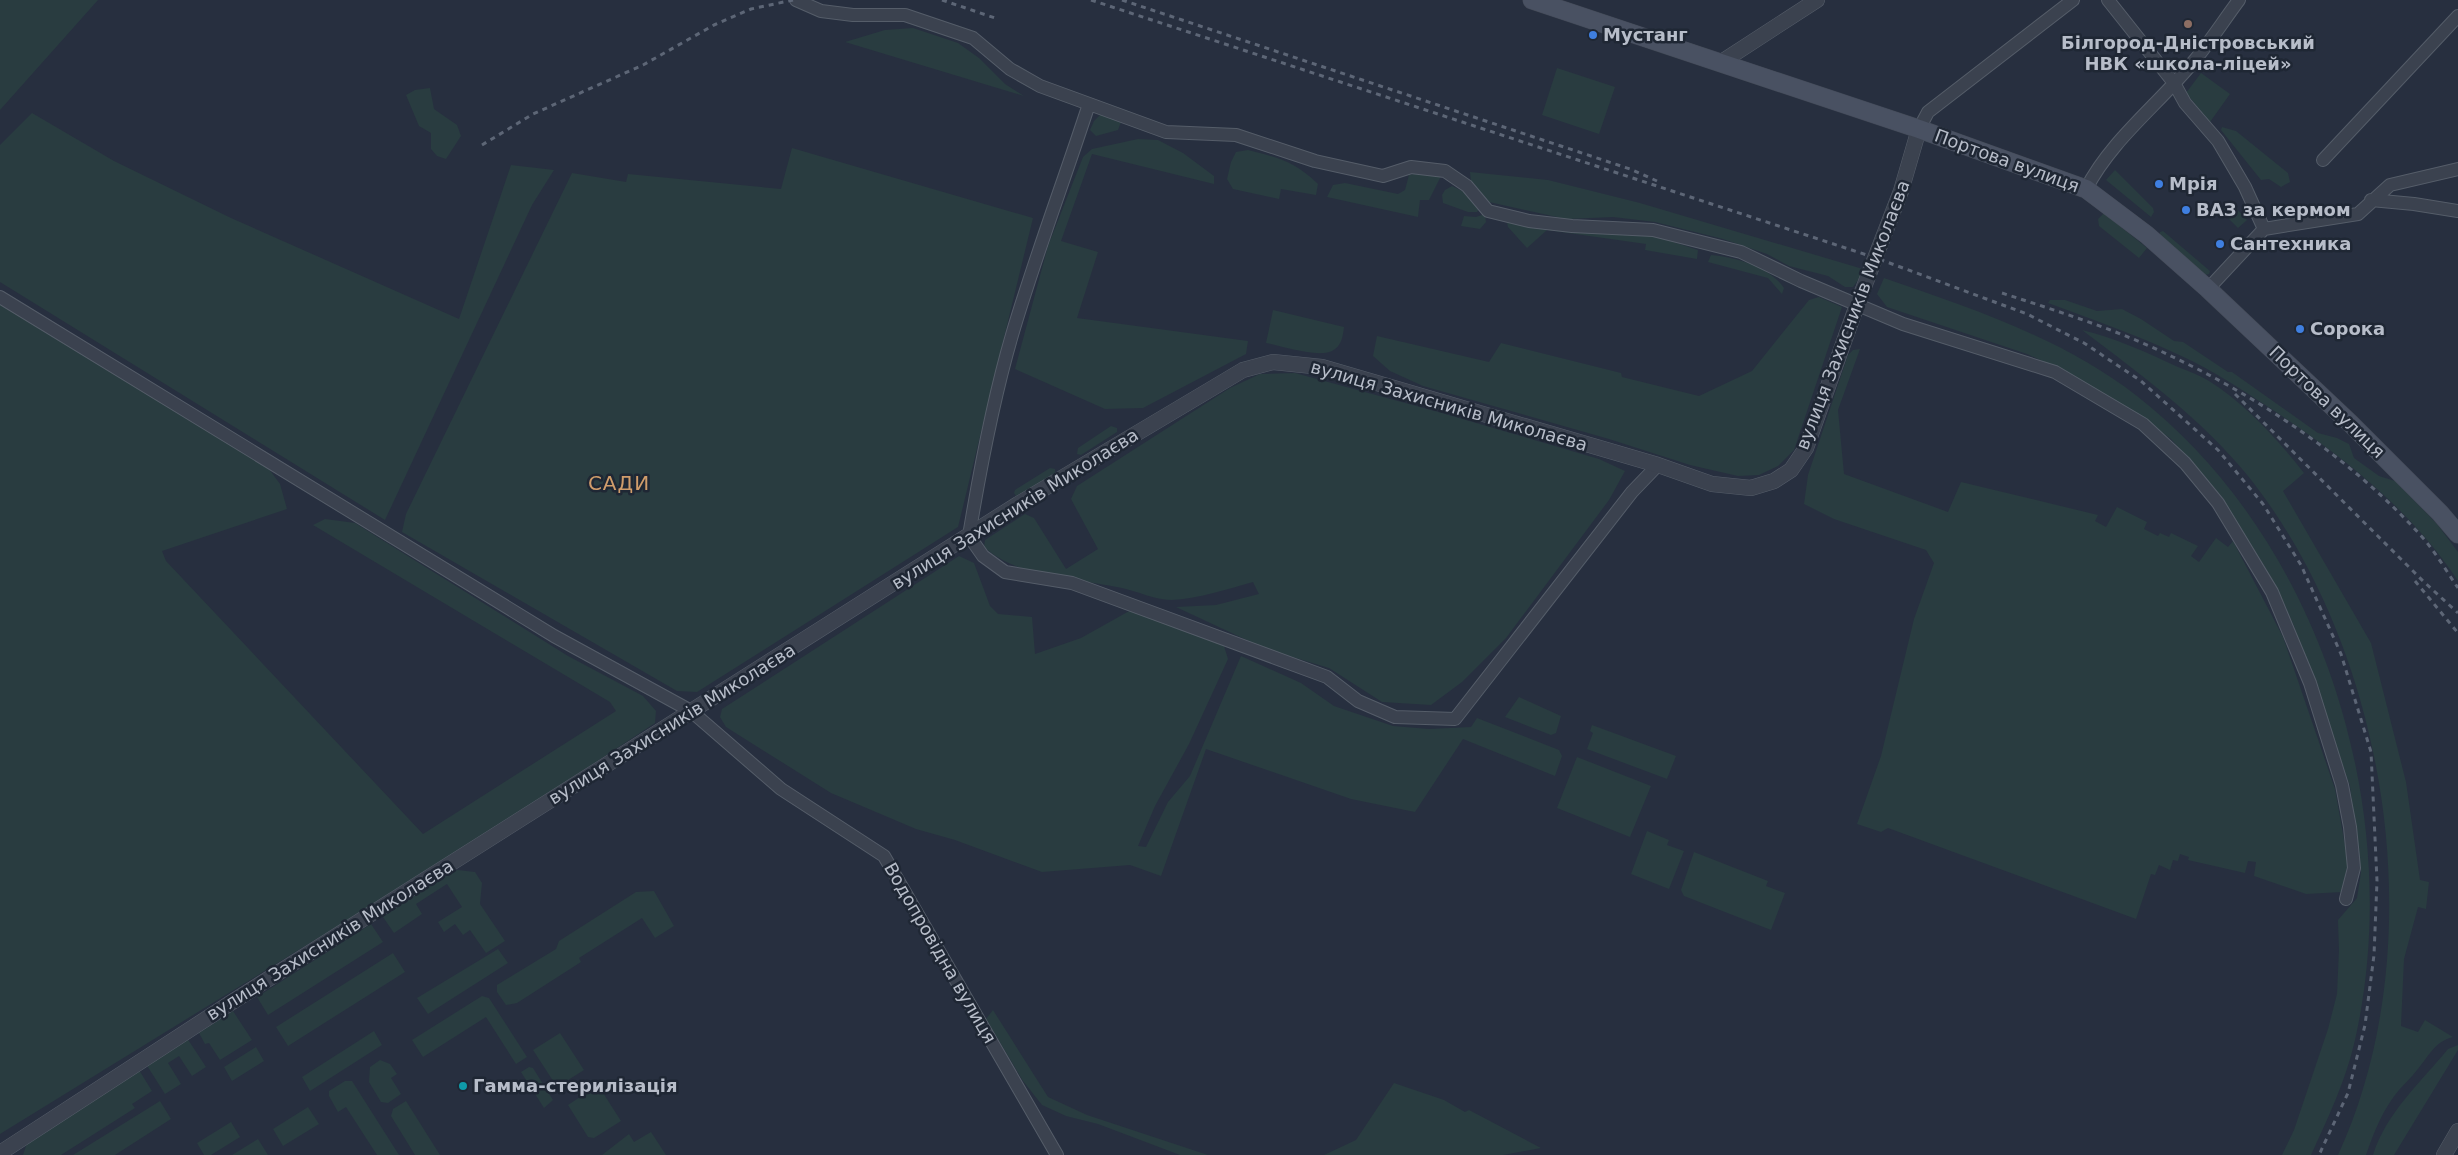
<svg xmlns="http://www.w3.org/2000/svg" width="2458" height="1155" font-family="'DejaVu Sans',sans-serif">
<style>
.green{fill:#293c40}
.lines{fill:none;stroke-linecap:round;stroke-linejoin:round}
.minor-casing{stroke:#555d69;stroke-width:14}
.tertiary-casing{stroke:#555d69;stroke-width:16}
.secondary-casing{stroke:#444b58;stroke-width:19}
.minor{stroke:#3b424f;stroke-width:12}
.tertiary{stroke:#3b424f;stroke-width:15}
.secondary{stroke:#495162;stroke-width:18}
.rail{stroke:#5d6676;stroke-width:3;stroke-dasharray:5 5;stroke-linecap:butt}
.education-dot{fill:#8d6e63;stroke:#1f2734;stroke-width:2}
.shop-dot{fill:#3f7fe0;stroke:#1f2734;stroke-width:2}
.culture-dot{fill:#0f9aa8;stroke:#1f2734;stroke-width:2}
.labels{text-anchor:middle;stroke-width:5;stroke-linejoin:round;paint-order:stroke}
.poi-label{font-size:18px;font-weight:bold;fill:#b7bdc9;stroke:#1f2734;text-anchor:start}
.street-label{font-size:18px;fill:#b7bdc9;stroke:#1f2734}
.quarter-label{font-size:20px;letter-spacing:1px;fill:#d09d6b;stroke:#1f2734}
</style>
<rect width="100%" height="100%" fill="#272f3f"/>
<path class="green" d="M0 0H98L0 110Z
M913 28 958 43 979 58 1005 84 1024 96 845 42 885 30Z
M1557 68 1615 87 1599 134 1542 115Z
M2201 73 2230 94 2210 122 2186 93Z
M430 88 434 109 457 125 461 136 446 159 437 156 431 149V133L419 126 406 95 415 90Z
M32 113 114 161 231 218 459 319 511 165 554 170 532 205 385 520 0 282V145Z
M1101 114 1121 122 1118 130 1096 136 1090 130 1094 121Z
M2222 127 2236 131 2288 173 2290 182 2281 187 2269 179 2261 180 2221 130Z
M1138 139 1158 140 1183 153 1214 176V184L1092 154 1061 241 1098 252 1077 318 1248 341 1246 354 1143 408 1105 409 1015 369 1048 246 1083 157 1092 149Z
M792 148 1033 218 958 527 697 692 677 691 402 532 406 514 572 173 626 182 628 174 781 189Z
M1248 150C1279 158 1294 161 1318 184L1316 195 1281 189 1279 199 1233 189 1227 179 1231 162 1236 152Z
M2115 170 2153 208 2154 212 2151 217 2106 180Z
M1470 172 1548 180 1640 203 1863 269 1861 276 1853 287H1845L1828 276 1789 266 1767 254 1723 239 1655 222 1613 217 1566 219 1489 202 1471 182Z
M1418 173 1441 176 1429 200H1420L1418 217 1327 197 1333 185 1345 183 1398 194 1405 190 1409 175Z
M1452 186 1464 192 1479 209 1477 212H1468L1443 203 1442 195 1445 190Z
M2230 202 2247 220 2238 228 2221 211Z
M2104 213 2147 248 2139 258 2099 226 2098 219Z
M1485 214 1486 222 1480 229 1461 226 1464 216 1476 217Z
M1513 222 1652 235 1698 250 1697 259 1645 250 1646 244 1547 230 1527 248 1508 227 1507 223Z
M2163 231 2210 271 2209 274 2205 275 2199 270 2160 235V232Z
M1711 255C1736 257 1770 267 1784 288L1782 294 1768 278 1708 262Z
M1884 278C1971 308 2064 339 2137 396 2323 541 2406 814 2355 1040 2346 1080 2328 1118 2311 1155H2282L2294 1130 2328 1029 2337 994 2339 950 2338 920 2357 898 2361 872 2350 786 2294 626 2276 586 2221 496 2171 439 2142 418 2073 375 2027 354 1887 307 1877 294Z
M1819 297 1842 307 1794 450 1778 466 1759 475 1738 476 1690 465 1609 439 1423 386 1390 371 1373 356 1377 336 1489 362 1501 343 1621 373 1622 377 1699 396 1752 371 1809 300Z
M2050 300H2065L2097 311 2122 309 2141 319 2174 341 2183 342 2228 372H2232L2318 433 2337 438 2349 444 2354 458 2379 476 2395 481 2437 524 2458 552V581C2413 513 2350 462 2282 416 2253 397 2224 377 2192 361 2145 338 2097 321 2048 303Z
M0 304 269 469 280 484 287 509 162 551 166 561 423 834 616 711 610 702 313 525 325 519 355 523 568 656 643 696 656 711 655 723 490 832 0 1134Z
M1273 310 1344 327C1343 335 1342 344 1335 349 1322 360 1282 346 1266 343Z
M2082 330C2115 338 2146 352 2178 367 2188 371 2199 375 2209 381 2246 404 2278 440 2304 473L2283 491 2371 643 2406 782 2420 880 2429 882 2426 909 2418 907 2404 959 2401 1026 2418 1032 2425 1020 2453 1037C2434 1042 2429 1056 2417 1070 2412 1077 2405 1083 2399 1090 2383 1109 2374 1132 2366 1155H2338C2434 947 2390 654 2248 476 2201 418 2140 374 2082 330Z
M1860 349 1838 410 1844 474 1948 512 1961 482 2098 515 2095 521 2106 527 2117 507 2147 522 2144 529 2158 536 2160 533 2169 537 2171 533 2198 546 2191 556 2199 562 2216 538 2228 547 2233 541 2283 637 2335 789 2348 862 2342 892 2306 894 2254 876 2256 862 2248 861 2245 873 2188 860 2189 857 2180 854 2178 861 2173 860 2170 870 2159 865 2155 875 2151 874 2136 919 1888 828 1881 832 1857 824 1881 756 1914 619 1934 563 1926 550 1834 519 1804 504 1808 475 1848 355 1853 350Z
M1295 373 1442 413 1599 459 1625 471 1609 500 1506 638 1462 682 1431 705 1382 702 1329 668 1266 649 1176 607 1216 605 1259 594 1253 582C1227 589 1198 599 1171 600 1155 600 1137 591 1122 588 1076 578 1020 579 984 547L985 540 1025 514 1034 518 1066 569 1098 549 1071 499 1077 486 1230 388 1260 374Z
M1111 426 1117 428V432L1081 455 1077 454 1078 448Z
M1050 468 1055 469V474L1016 496 1014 493 1015 490Z
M959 556 974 563 990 606 998 614 1032 617 1035 654 1081 638 1140 605 1224 646 1228 659 1189 744 1155 806 1138 846 1146 847 1168 802 1190 776 1241 656 1301 683 1334 706 1393 726 1429 729 1471 727 1477 718 1559 750 1562 756 1555 776 1463 739 1415 812 1351 799 1206 749 1161 876 1130 865 1042 872 955 840 916 829 831 793 726 727 720 717 722 709Z
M1519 697 1561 716 1556 733 1551 735 1505 717Z
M1592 725 1676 756 1667 779 1587 749 1593 733 1590 731Z
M1577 757 1651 786 1630 837 1557 808Z
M1647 831 1669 840 1667 845 1684 851 1669 889 1631 874Z
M1694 852 1768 881 1766 886 1785 893 1771 930 1684 896 1681 890Z
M458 870 475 872 482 883 480 904 505 941 486 953 470 930 463 935 455 924 444 932 438 922 462 907 447 884 416 904 422 914 394 933 383 917 447 873Z
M654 891 674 926 655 938 642 918 579 958 581 962 517 1003 506 1005 497 992V985L556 949 559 941 636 892Z
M371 924 383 942 268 1015 257 997Z
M498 949 508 963 428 1014 417 998Z
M393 953 405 972 288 1046 276 1027Z
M482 996 489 998 527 1057 516 1064 486 1017 423 1057 412 1040Z
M993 1010 1048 1097 1087 1115 1208 1155H1180L1098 1124 1066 1116 1042 1105 1023 1081 986 1019Z
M233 1011 252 1040 220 1060 209 1043 205 1044 199 1033Z
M374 1031 382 1045 310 1091 302 1077Z
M560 1033 584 1070 557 1087 533 1050Z
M187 1038 206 1067 192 1076 179 1056 168 1063 181 1084 165 1094 146 1064Z
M2458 1045V1050L2394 1155H2373C2386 1113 2421 1082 2448 1049Z
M256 1047 264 1061 232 1081 224 1067Z
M380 1060 390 1064 397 1074 391 1078 401 1094 388 1103 381 1102 369 1082 370 1067Z
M529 1067 533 1068 553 1100 544 1108 521 1072Z
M139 1070 152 1091 132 1104 135 1108 61 1155H23L28 1140Z
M345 1081H352L399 1155H377L346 1107 338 1112 329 1096V1091Z
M1394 1083 1444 1100 1465 1112 1469 1110 1541 1148 1503 1155H1324L1356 1140Z
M598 1085 621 1121 594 1138 588 1137 568 1105Z
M160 1101 171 1119 115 1155H73Z
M406 1101 440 1155H415L391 1116 393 1109Z
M308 1107 319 1124 283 1146 273 1129Z
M231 1122 240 1137 211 1155H204L197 1143Z
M651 1132 666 1155H602L629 1134 634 1142Z
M258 1139 268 1155H232Z"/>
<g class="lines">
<defs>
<path id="minor" d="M796 0 821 11 853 15H905L973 38 1010 69 1040 86 1166 132 1236 135 1315 161 1383 176 1411 167 1445 171 1467 186 1488 211 1529 221 1572 226 1653 230 1741 252 1801 281 1903 324 2055 372 2143 424 2185 463 2218 503 2272 592 2310 683 2342 785 2350 827 2354 868 2346 899
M2108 0 2174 83 2185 103 2218 141 2245 187 2264 229
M1089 104C1064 181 1035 257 1012 335 993 400 980 469 969 536L983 556 1005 572 1072 583 1091 590 1327 677 1358 701 1395 717 1455 719 1632 492 1658 465
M1919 129 1928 112 2073 0
M2323 160 2458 16
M2086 189C2112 139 2158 105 2194 61 2210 42 2224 20 2239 0
M2371 200 2414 204 2458 211
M2208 289 2264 229 2358 214 2390 185 2458 169
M0 297 554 636 691 711 781 789 884 856 1057 1155"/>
<path id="tertiary" d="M1720 63 1817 0
M0 1153 232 1002 1018 504 1243 370 1273 362 1322 367 1658 465 1712 484 1751 488 1774 481 1791 470 1806 448 1857 305 1901 191 1919 129
M2444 1155 2458 1131"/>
<path id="secondary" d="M1532 0 1919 129 2086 189 2147 235 2208 289 2351 424 2440 513 2458 534"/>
</defs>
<use href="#minor" class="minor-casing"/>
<use href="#tertiary" class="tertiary-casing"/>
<use href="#secondary" class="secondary-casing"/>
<use href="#minor" class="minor"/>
<use href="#tertiary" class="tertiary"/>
<use href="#secondary" class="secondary"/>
<path class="rail" d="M942 0 998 19
M1091 0 1876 258 2027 314 2084 343 2141 381 2218 450 2263 504 2301 565 2341 654 2371 752 2377 881 2374 955 2365 1025 2348 1093 2319 1155
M1122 0 1630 169 1657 181
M482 145 533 114 643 65 714 25 751 9 793 0
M2002 293C2060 312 2118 330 2173 357 2264 400 2355 462 2423 538 2436 553 2447 572 2458 588
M2235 394 2423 581 2458 613
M2415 581 2458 633"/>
</g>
<circle class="education-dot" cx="2188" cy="24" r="5"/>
<g class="shop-dot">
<circle cx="1593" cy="35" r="5"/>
<circle cx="2159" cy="184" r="5"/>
<circle cx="2186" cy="210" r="5"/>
<circle cx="2220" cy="244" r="5"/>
<circle cx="2300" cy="329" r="5"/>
</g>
<circle class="culture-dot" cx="463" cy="1086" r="5"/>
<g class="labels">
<g class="poi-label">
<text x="1603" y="41">Мустанг</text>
<text x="2188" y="49" text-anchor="middle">Білгород-Дністровський<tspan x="2188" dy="21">НВК «школа-ліцей»</tspan></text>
<text x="2169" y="190">Мрія</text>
<text x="2196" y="216">ВАЗ за кермом</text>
<text x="2230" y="250">Сантехника</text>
<text x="2310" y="335">Сорока</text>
<text x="473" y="1092">Гамма-стерилізація</text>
</g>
<g class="street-label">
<text transform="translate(2007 161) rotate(20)" y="6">Портова вулиця</text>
<text transform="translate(1853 315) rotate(-69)" y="6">вулиця Захисників Миколаєва</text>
<text transform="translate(2327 402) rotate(44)" y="6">Портова вулиця</text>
<text transform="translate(1449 406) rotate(16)" y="6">вулиця Захисників Миколаєва</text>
<text transform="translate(1015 509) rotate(-32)" y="6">вулиця Захисників Миколаєва</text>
<text transform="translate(672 724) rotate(-32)" y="6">вулиця Захисників Миколаєва</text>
<text transform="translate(330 940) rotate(-32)" y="6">вулиця Захисників Миколаєва</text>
<text transform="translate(940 953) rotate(60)" y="6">Водопровідна вулиця</text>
</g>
<g class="quarter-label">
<text x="619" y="490">САДИ</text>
</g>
</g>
</svg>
